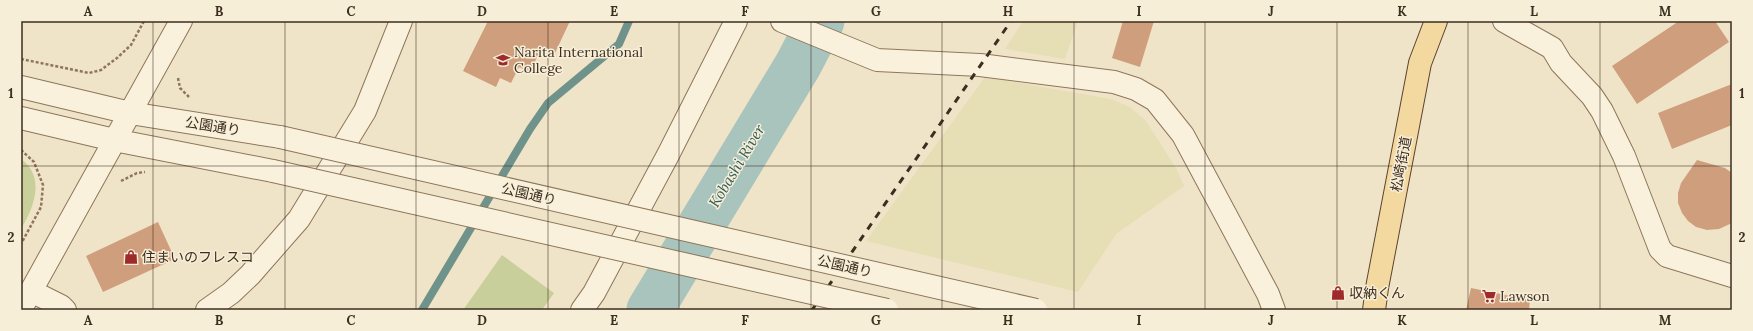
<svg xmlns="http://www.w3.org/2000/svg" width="1753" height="331" font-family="Lora,'Noto Sans JP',serif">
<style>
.farmland{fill:#e6deb5}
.green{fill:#c9cf9b}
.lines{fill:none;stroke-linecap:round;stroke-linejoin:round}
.stream{stroke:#6f938a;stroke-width:8}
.river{stroke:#a9c4bc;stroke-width:47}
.building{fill:#cf9f7d}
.minor-casing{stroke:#8d765c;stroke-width:24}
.tertiary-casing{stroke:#8d765c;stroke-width:24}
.primary-casing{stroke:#5b4430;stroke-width:24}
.path{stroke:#8d765c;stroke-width:2.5;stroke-dasharray:3 2;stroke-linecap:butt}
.minor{stroke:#faf1dc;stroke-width:22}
.tertiary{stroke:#faf1dc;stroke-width:22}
.primary{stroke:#f3d9a0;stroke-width:22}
.rail{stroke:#3d2e20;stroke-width:3;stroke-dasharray:7 7;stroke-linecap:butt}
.tertiary-bridge-casing{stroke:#8d765c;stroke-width:24;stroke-linecap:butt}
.tertiary-bridge{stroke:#faf1dc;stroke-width:22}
.grid{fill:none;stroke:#3d2e20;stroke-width:1;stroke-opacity:0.55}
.labels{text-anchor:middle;stroke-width:3;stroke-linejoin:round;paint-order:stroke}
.poi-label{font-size:14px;fill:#3d2e20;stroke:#f7eed8;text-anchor:start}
.street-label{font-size:14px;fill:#3d2e20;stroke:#f7eed8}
.water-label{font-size:15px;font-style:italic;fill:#2f5d5a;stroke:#f7eed8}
.neatline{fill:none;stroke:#3d2e20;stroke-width:1.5}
.grid-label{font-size:13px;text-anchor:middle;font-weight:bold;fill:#3d2e20}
</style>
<rect width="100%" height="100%" fill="#f0e4c8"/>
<path class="farmland" d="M1023 21H1078L1065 59 1005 49Z
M985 77 1111 99 1130 107 1146 121 1176 168 1184 186 1116 234 1078 292 866 241Z"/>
<path class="green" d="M21 159C46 177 34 208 21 229Z
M502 255 554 293 542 310H463Z"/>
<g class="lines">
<path class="stream" d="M422 310 530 129 548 103 619 44 629 21"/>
<path class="river" d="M650 310 798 65 821 21"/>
</g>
<path class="building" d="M488 21H570L555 53 542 47 530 72 519 67 511 83 500 78 496 87 463 71Z
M1123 21H1154L1140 67 1112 58Z
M1679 21H1715L1729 42 1637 104 1612 66Z
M1732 84V125L1672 149 1658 113Z
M1697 160 1725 168 1732 173V223L1719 229 1707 230 1696 227 1688 221 1682 213 1678 203V193L1681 183Z
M158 222 175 259 103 292 86 256Z
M1471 288 1530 300 1529 310H1466Z"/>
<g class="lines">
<defs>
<path id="minor" d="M782 21 877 60 980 65 1114 82 1136 89 1155 100 1183 135 1268 294 1274 310
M1504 21 1552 48 1561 63 1592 96 1602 111 1624 156 1660 249 1667 256 1732 276
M31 291 61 306 65 310
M207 310 231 293 250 275 299 219 365 111 401 21
M582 310 594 293 668 155 736 21"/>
<path id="tertiary" d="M21 87 130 113 280 137
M21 118 114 140 273 171
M21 309 181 21"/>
<path id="primary" d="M1374 310 1377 288 1420 63 1436 21"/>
</defs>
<use href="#minor" class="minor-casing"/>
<use href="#tertiary" class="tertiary-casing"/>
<use href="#primary" class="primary-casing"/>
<path class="path" d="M21 59 89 73 101 70 117 58 131 45 144 21
M178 78 180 88 189 97
M21 150 34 162 43 185 41 207 21 244
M121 181 137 173 145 172"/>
<use href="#minor" class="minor"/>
<use href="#tertiary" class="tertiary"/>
<use href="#primary" class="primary"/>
<path class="rail" d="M812 310 1011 21"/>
<defs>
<path id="tertiary-bridge" d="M280 137 1036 310
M273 171 887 310"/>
</defs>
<use href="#tertiary-bridge" class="tertiary-bridge-casing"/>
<use href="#tertiary-bridge" class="tertiary-bridge"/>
</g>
<path class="grid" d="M153 21V310M285 21V310M416 21V310M548 21V310M679 21V310M811 21V310M942 21V310M1074 21V310M1205 21V310M1337 21V310M1468 21V310M1600 21V310M21 166H1732"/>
<defs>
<symbol id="school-bare" viewBox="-9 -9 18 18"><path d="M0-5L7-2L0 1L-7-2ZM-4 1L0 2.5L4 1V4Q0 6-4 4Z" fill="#9e2a2b" stroke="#f7eed8" stroke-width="2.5" paint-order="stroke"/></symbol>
<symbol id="shop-bare" viewBox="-9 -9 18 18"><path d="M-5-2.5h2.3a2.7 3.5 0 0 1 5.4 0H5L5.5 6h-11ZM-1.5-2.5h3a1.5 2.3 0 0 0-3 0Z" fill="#9e2a2b" stroke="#f7eed8" stroke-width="2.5" paint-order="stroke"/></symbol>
<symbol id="supermarket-bare" viewBox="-9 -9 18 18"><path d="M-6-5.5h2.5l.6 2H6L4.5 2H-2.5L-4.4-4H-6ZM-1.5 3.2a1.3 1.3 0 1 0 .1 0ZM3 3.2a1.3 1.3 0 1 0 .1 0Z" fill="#9e2a2b" stroke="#f7eed8" stroke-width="2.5" paint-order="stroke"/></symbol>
</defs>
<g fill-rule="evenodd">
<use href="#school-bare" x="493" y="50" width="20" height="20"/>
<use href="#shop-bare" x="121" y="247" width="20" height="20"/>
<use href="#shop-bare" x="1328" y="283" width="20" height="20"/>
<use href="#supermarket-bare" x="1479" y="286" width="20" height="20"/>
</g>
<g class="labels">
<g class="poi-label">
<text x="514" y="57">Narita International<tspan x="514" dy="16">College</tspan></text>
<text x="142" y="262">住まいのフレスコ</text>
<text x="1349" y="298">収納くん</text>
<text x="1500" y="301">Lawson</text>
</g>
<g class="street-label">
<text transform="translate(213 126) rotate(9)" y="5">公園通り</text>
<text transform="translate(1401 164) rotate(-79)" y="5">松崎街道</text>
<text transform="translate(529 194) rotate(13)" y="5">公園通り</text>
<text transform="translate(845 266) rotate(13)" y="5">公園通り</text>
</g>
<g class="water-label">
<text transform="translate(737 166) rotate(-59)" y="5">Kobashi River</text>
</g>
</g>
<rect width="1753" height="331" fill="none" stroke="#f7eed8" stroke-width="44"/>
<rect x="22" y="22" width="1709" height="287" class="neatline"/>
<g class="grid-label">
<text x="88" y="16">A</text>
<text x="219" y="16">B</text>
<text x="351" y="16">C</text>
<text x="482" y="16">D</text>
<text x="614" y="16">E</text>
<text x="745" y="16">F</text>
<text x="876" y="16">G</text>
<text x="1008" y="16">H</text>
<text x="1139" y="16">I</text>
<text x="1271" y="16">J</text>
<text x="1402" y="16">K</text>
<text x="1534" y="16">L</text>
<text x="1665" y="16">M</text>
<text x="11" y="98">1</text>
<text x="1742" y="98">1</text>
<text x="11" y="242">2</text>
<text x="1742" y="242">2</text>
<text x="88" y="325">A</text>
<text x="219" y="325">B</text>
<text x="351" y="325">C</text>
<text x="482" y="325">D</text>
<text x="614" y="325">E</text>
<text x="745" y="325">F</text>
<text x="876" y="325">G</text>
<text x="1008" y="325">H</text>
<text x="1139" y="325">I</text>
<text x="1271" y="325">J</text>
<text x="1402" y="325">K</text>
<text x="1534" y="325">L</text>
<text x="1665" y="325">M</text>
</g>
</svg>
